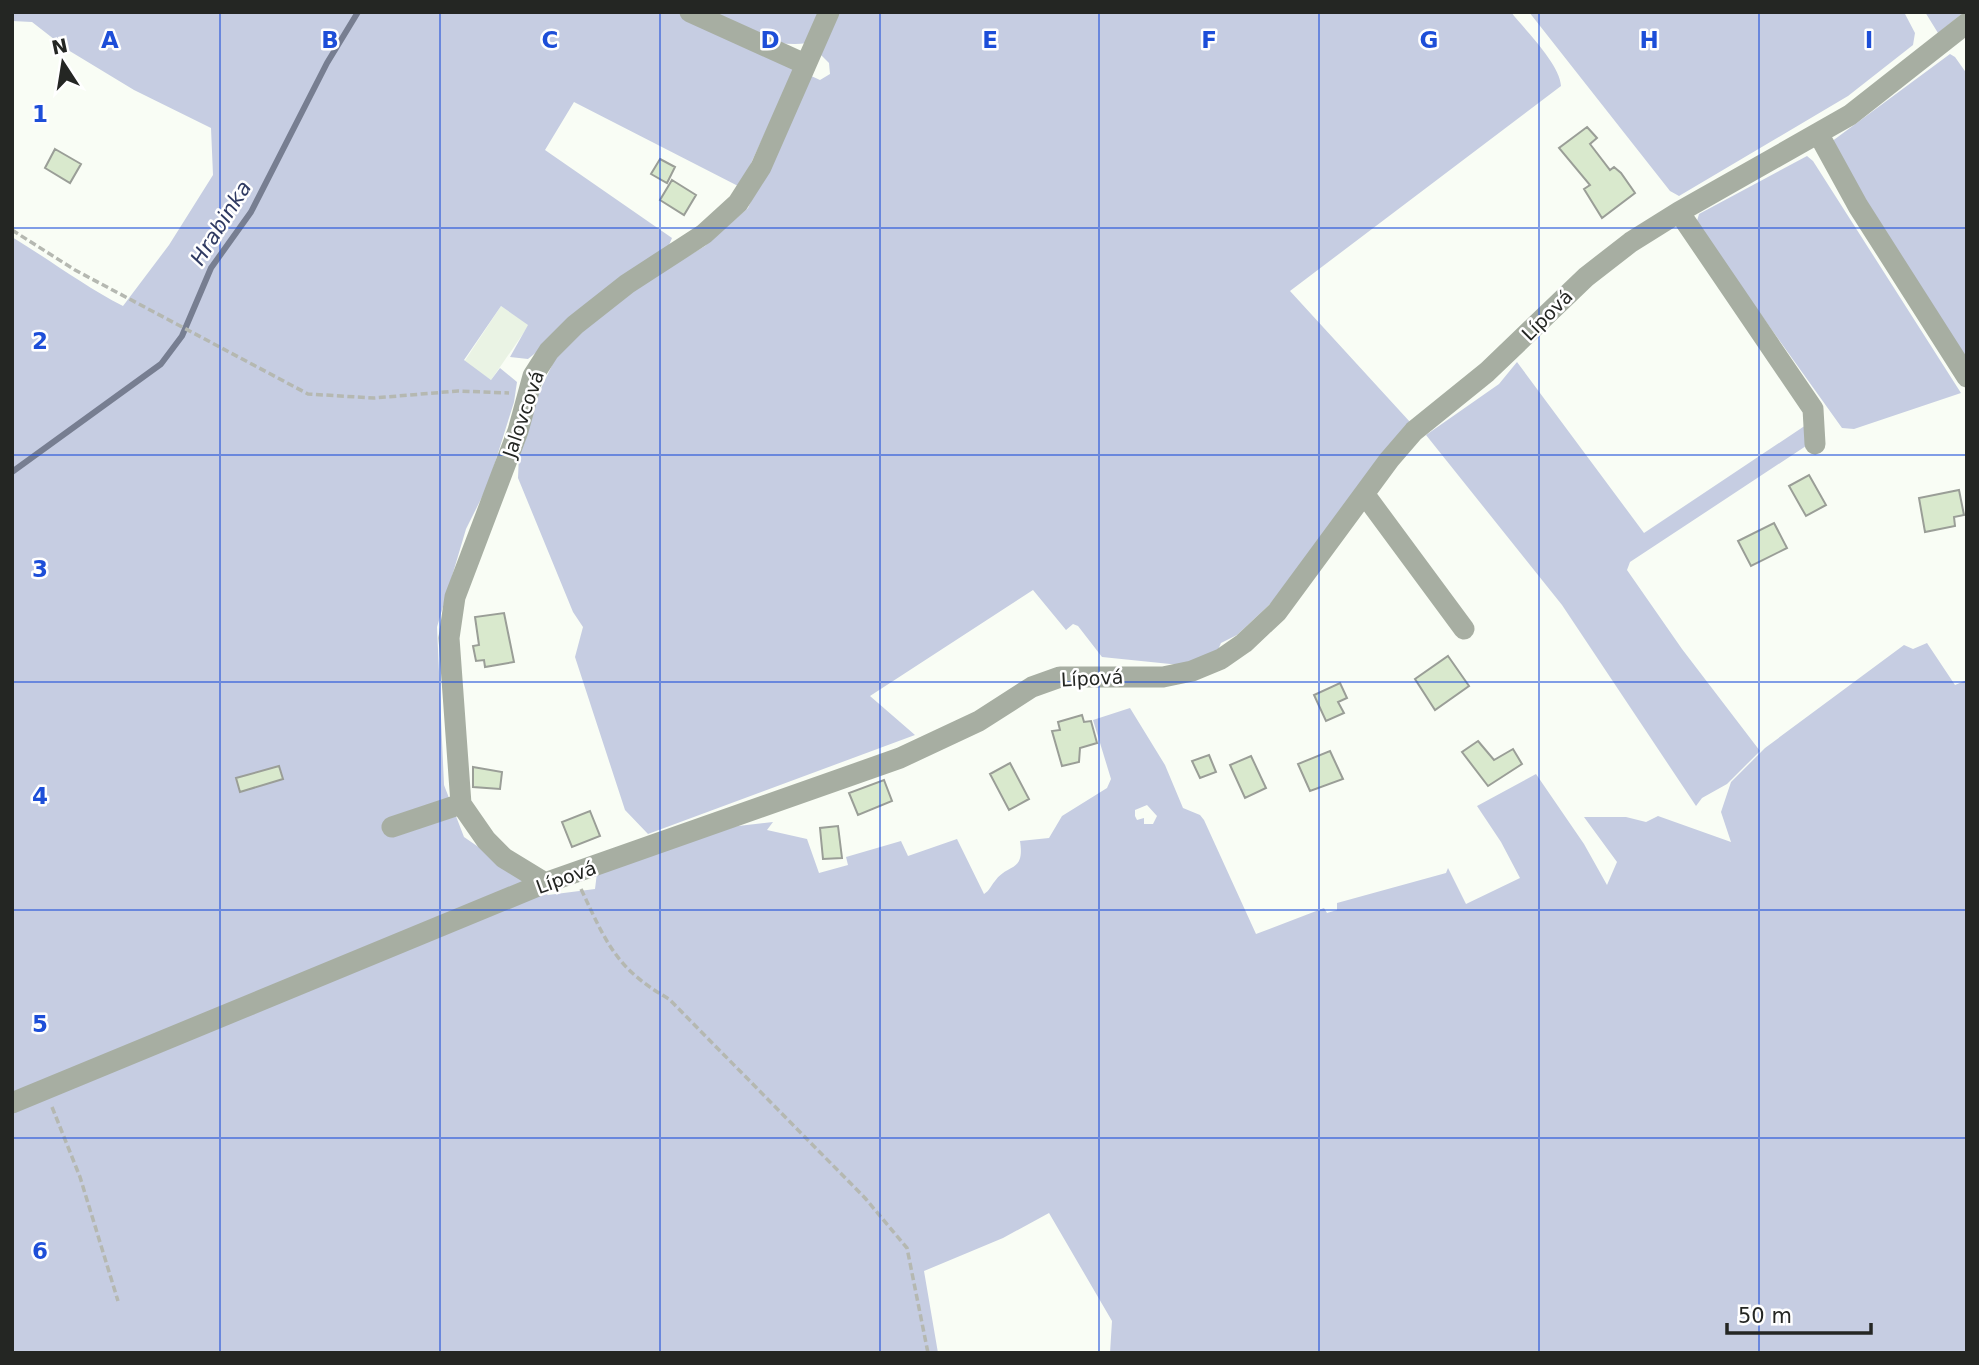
<svg xmlns="http://www.w3.org/2000/svg" width="1979" height="1365" font-family="'DejaVu Sans',sans-serif">
<style>
.built{fill:#eaf3e4}
.green{fill:#c6cde2;fill-rule:evenodd}
.lines{fill:none;stroke-linecap:round;stroke-linejoin:round}
.stream{stroke:#777e91;stroke-width:6}
.building{fill:#d9e9cd;stroke:#9a9e97;stroke-width:2}
.path{stroke:#b5b8b1;stroke-width:3.5;stroke-dasharray:7 3.5;stroke-linecap:butt}
.minor{stroke:#a7aea2;stroke-width:21}
.grid{fill:none;stroke:#1d4ed8;stroke-width:2;stroke-opacity:0.55}
.labels{text-anchor:middle;stroke-width:5;stroke-linejoin:round;paint-order:stroke}
.street-label{font-size:19px;fill:#242623;stroke:#fff}
.water-label{font-size:21px;font-style:italic;fill:#2f3a62;stroke:#fff}
.grid-label{font-size:23px;text-anchor:middle;font-weight:bold;fill:#1d4ed8;stroke:#fff;stroke-width:5;stroke-linejoin:round;paint-order:stroke}
</style>
<rect width="100%" height="100%" fill="#f9fdf5"/>
<path class="built" d="M501 306 529 325 491 380 464 362Z"/>
<path class="green" d="M12 12H680L796 66 740 187 574 102 545 150 672 238 669 245 528 359 510 357 528 325 501 306 464 360 491 380 500 368 517 382 514 402 488 485 466 529 437 627 444 785 464 837 548 895 595 889 597 873 721 828 773 822 767 830 807 839 819 873 848 865 846 857 901 841 908 856 957 839 984 894C990 890 990 887 995 881 1008 863 1025 873 1020 841L1049 838 1062 816 1107 788 1111 779 1093 720 1130 708 1165 765 1183 808 1200 815 1204 820 1256 934 1324 908 1327 913 1337 910V903L1446 873 1448 868 1466 904 1520 878 1501 842 1477 806 1536 774 1584 844 1607 885 1617 862 1584 817H1626L1646 822 1658 816 1731 842 1721 812 1731 782 1765 748 1904 645 1913 649 1927 643 1955 685 1967 680V1353H1110L1112 1321 1049 1213 1003 1238 924 1271 938 1353H12V237C50 260 84 286 123 306L169 245 213 175 211 128 134 90 68 50 32 22 12 21ZM1147 805 1157 816 1153 824H1144V818L1137 820 1135 816V810Z
M709 12H821L807 43C771 49 740 27 709 12Z
M837 12H1511C1525 30 1560 64 1561 86L1290 291 1410 422 1284 591 1237 635 1221 643 1217 652 1180 665 1102 657 1078 626 1073 624 1066 630 1033 590 870 696 915 735 648 834 625 810 575 657 583 627 573 612 518 478 519 454 535 401 555 359 607 305 705 246 748 208 809 75 820 80 830 74 829 63 821 55Z
M1529 12H1904L1915 33 1913 45 1848 96 1679 196 1670 191Z
M1925 12H1964L1938 33Z
M1950 54 1955 57 1967 74V367L1831 142Z
M1807 156 1813 161 1961 393 1854 429 1842 428 1709 242 1697 221 1699 214Z
M1517 362 1644 533 1809 423V444L1630 562 1627 570 1682 649 1760 751 1727 784 1702 798 1696 806 1562 605 1426 435 1499 384Z"/>
<g class="lines">
<path class="stream" d="M12 472 161 364 182 336 211 268 251 212 327 63 358 12"/>
</g>
<path class="building" d="M1587 127 1597 138 1590 144 1610 170 1614 167 1621 173 1635 193 1602 218 1584 189 1590 185 1559 148Z
M55 149 81 164 70 183 45 168Z
M660 159 675 167 667 183 651 174Z
M672 180 696 195 684 215 660 200Z
M1809 475 1826 505 1806 516 1789 486Z
M1959 490 1964 515 1954 517 1955 526 1925 532 1919 498Z
M1774 523 1787 548 1751 566 1738 541Z
M504 613 514 662 485 667 484 660 476 661 473 646 479 645 475 617Z
M1448 656 1469 686 1435 710 1415 679Z
M1340 683 1347 698 1338 702 1344 713 1326 721 1314 695Z
M1082 715 1084 722 1091 721 1097 743 1080 748 1079 762 1062 766 1052 731 1060 730 1058 722Z
M1478 741 1494 760 1513 749 1522 764 1488 786 1462 752Z
M1330 751 1343 779 1310 791 1298 764Z
M1209 755 1216 772 1200 778 1192 761Z
M1251 756 1266 788 1245 798 1230 765Z
M1010 763 1029 799 1009 810 990 774Z
M279 766 283 779 240 792 236 778Z
M473 767 502 772 500 789 473 787Z
M884 780 892 801 858 815 849 793Z
M590 811 600 836 572 847 562 822Z
M838 826 842 858 823 859 820 828Z"/>
<g class="lines">
<path class="path" d="M12 230 75 270 308 394 374 398 458 391 509 393
M581 889C606 942 616 969 669 999L865 1198 907 1248 928 1353
M52 1107 80 1177 118 1301"/>
<path class="minor" d="M690 12 805 64
M1819 135 1858 206 1967 377
M1679 212 1813 409 1815 444
M1365 495 1464 629
M392 827 461 804
M545 883 504 858 486 840 461 804 449 638 455 597 518 431 533 376 549 351 575 325 627 284 704 234 738 203 761 167 829 12
M12 1103 545 883 900 758 979 721 1032 687 1060 677H1163L1192 671 1221 659 1244 643 1277 612 1389 460 1414 431 1487 372 1586 277 1631 242 1679 212 1850 115 1967 23"/>
</g>
<path class="grid" d="M220 12V1353M440 12V1353M660 12V1353M880 12V1353M1099 12V1353M1319 12V1353M1539 12V1353M1759 12V1353M12 228H1967M12 455H1967M12 682H1967M12 910H1967M12 1138H1967"/>
<g class="labels">
<g class="street-label">
<text transform="translate(1547 315) rotate(-45)" y="7">Lípová</text>
<text transform="translate(523 414) rotate(-71)" y="7">Jalovcová</text>
<text transform="translate(1092 678) rotate(-3)" y="7">Lípová</text>
<text transform="translate(566 877) rotate(-20)" y="7">Lípová</text>
</g>
<g class="water-label">
<text transform="translate(221 223) rotate(-58)" y="7">Hrabinka</text>
</g>
</g>
<g class="grid-label">
<text x="110" y="48">A</text>
<text x="330" y="48">B</text>
<text x="550" y="48">C</text>
<text x="770" y="48">D</text>
<text x="990" y="48">E</text>
<text x="1209" y="48">F</text>
<text x="1429" y="48">G</text>
<text x="1649" y="48">H</text>
<text x="1869" y="48">I</text>
<text x="40" y="122">1</text>
<text x="40" y="349">2</text>
<text x="40" y="577">3</text>
<text x="40" y="804">4</text>
<text x="40" y="1032">5</text>
<text x="40" y="1259">6</text>
</g>
<rect width="1979" height="1365" fill="none" stroke="#242623" stroke-width="28"/>
<g transform="translate(63 63) rotate(348)" stroke="#ffffff" stroke-width="5" paint-order="stroke">
<path d="M0-5L12 26L0 18L-12 26Z" fill="#242623"/>
<text y="-10" font-size="19" font-weight="bold" text-anchor="middle" fill="#242623">N</text>
</g>
<path d="M1727 1323v10h144v-10" fill="none" stroke="#242623" stroke-width="3.5"/>
<text x="1738" y="1323" font-size="21" fill="#242623" stroke="#ffffff" stroke-width="5" paint-order="stroke">50 m</text>
</svg>
